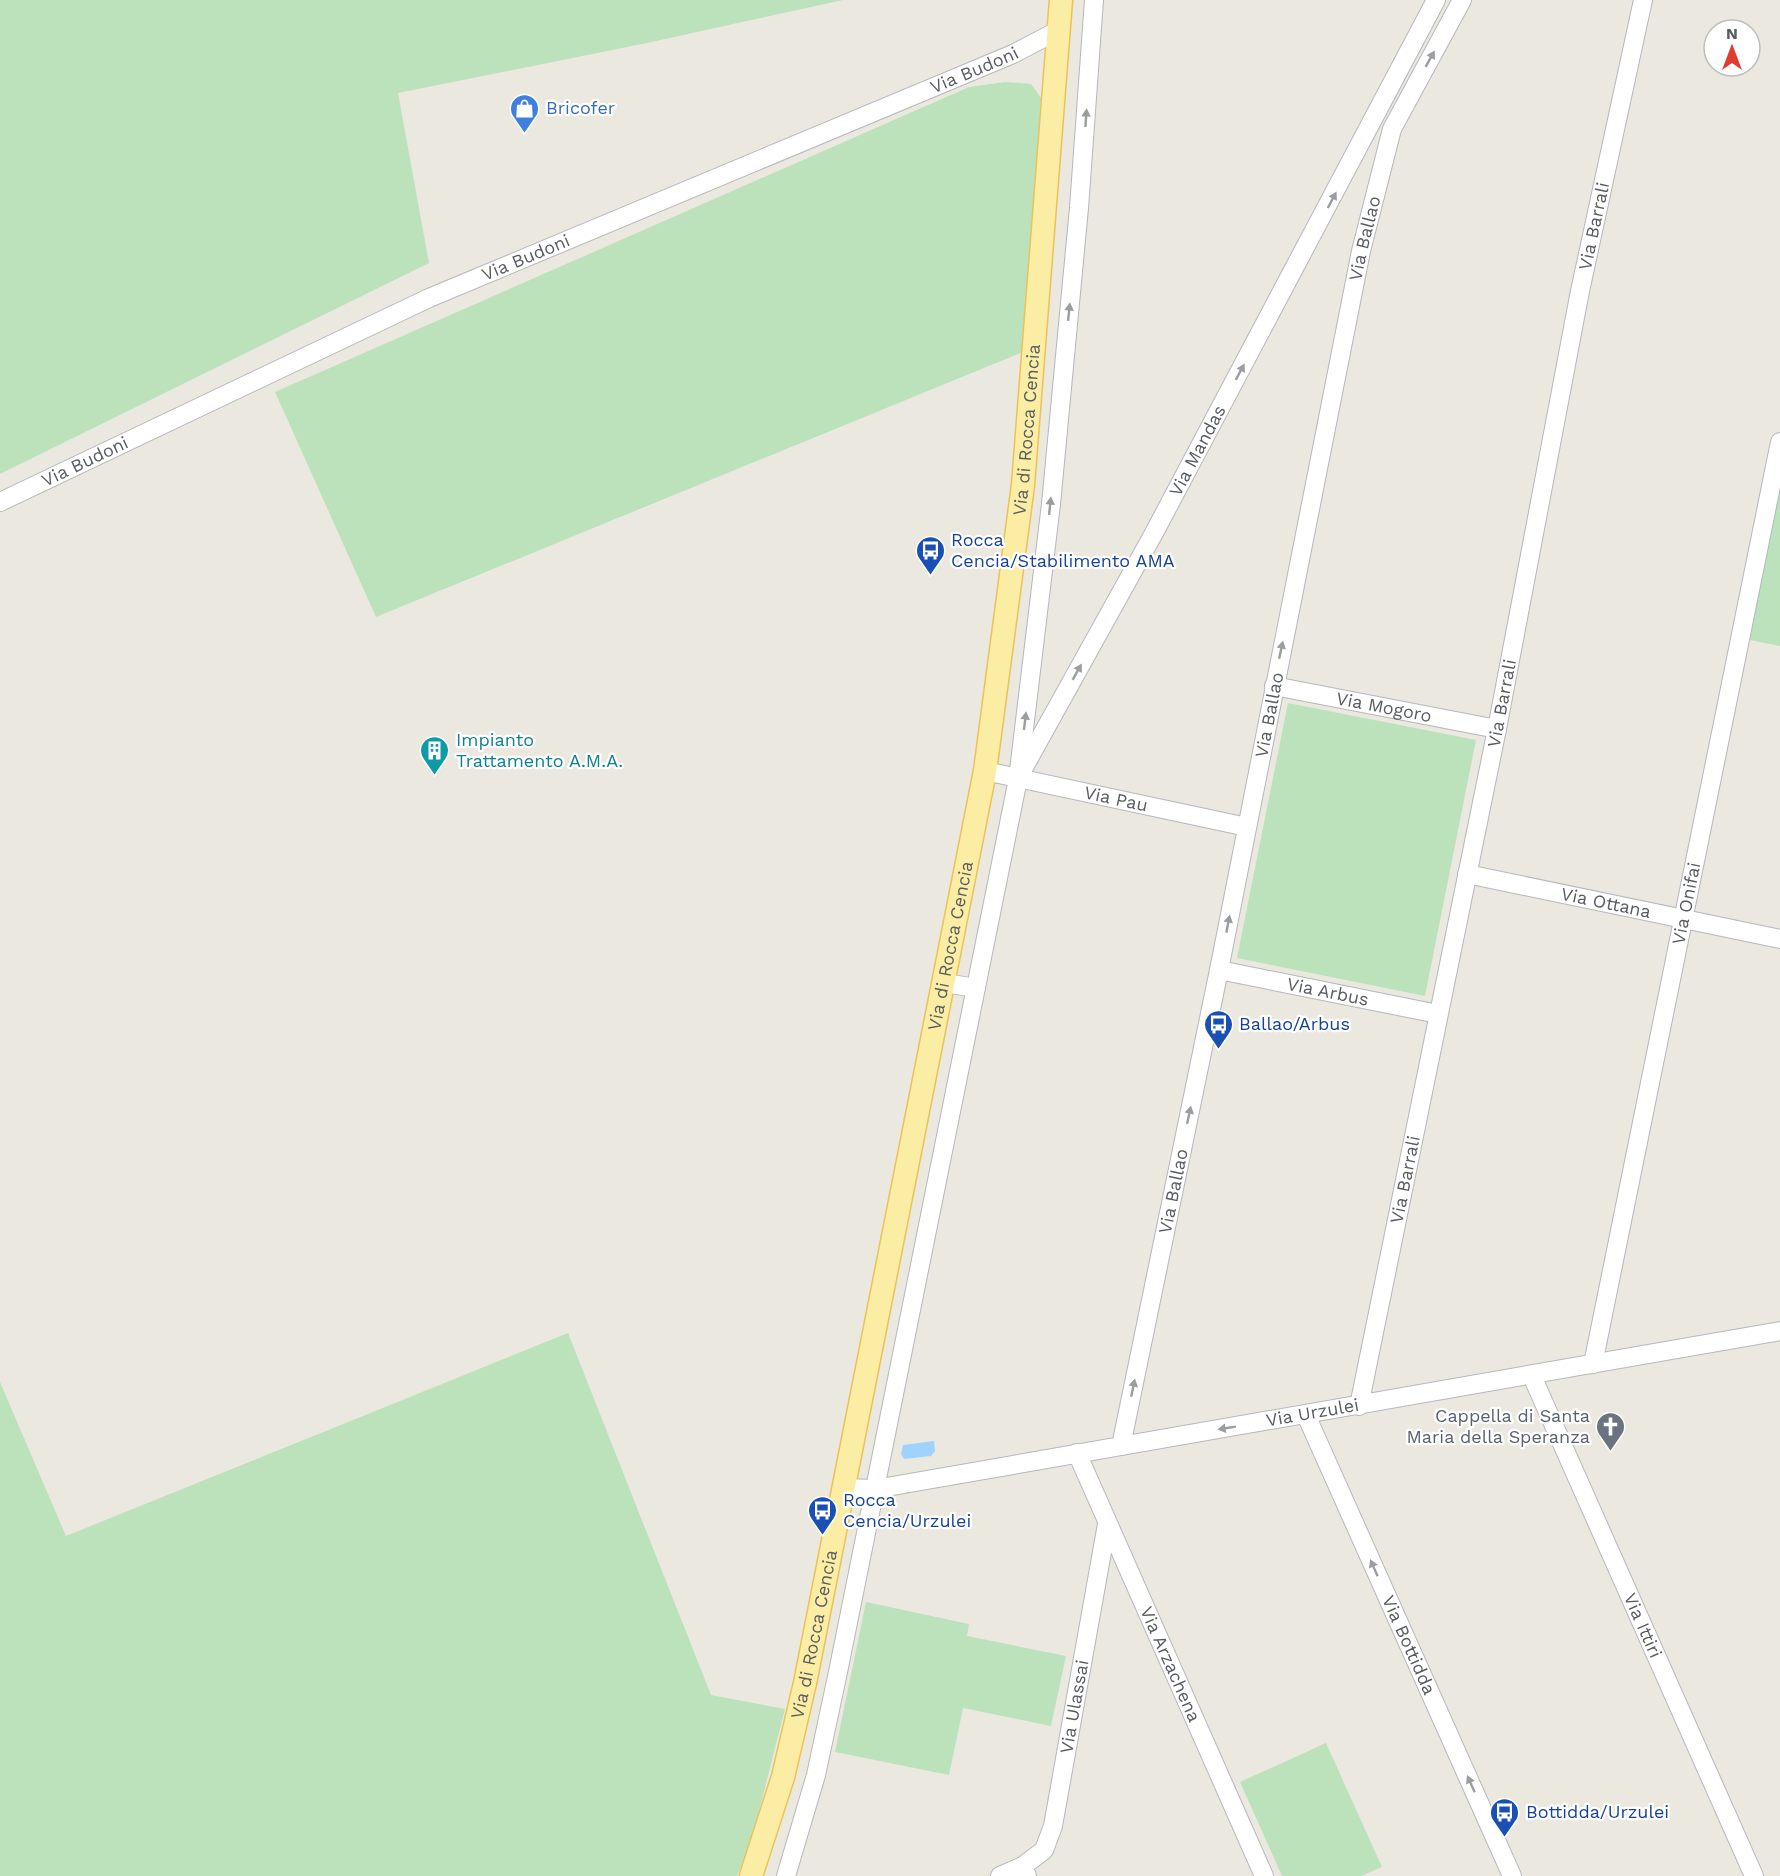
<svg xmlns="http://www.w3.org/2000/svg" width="1780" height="1876" font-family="'Work Sans',sans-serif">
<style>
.green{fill:#bce2bc}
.water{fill:#9fd3fb}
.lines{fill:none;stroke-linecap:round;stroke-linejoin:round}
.minor-casing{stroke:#b5b7bc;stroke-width:20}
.major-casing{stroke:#ebc258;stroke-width:25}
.minor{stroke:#fff;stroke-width:18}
.major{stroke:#fbeda4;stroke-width:22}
.oneway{fill:#9b9da0}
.labels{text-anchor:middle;stroke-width:4.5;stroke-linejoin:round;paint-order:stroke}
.street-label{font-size:18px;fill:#585c60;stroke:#fff}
.shop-label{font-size:18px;fill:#366cbe;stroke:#fff;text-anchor:start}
.transit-label{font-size:18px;fill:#164399;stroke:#fff;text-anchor:start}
.culture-label{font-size:18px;fill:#0d838f;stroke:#fff;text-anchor:start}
.worship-label{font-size:18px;fill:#5b616d;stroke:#fff;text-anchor:end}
</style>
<rect width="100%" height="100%" fill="#ebe8df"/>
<path class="green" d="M0 0H843L647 43 398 93 429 263 0 474Z
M1005 82 1031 84 1041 98 1023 352 376 617 275 392 969 87Z
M1780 477V646L1750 640Z
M1288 703 1476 740 1425 996 1237 958Z
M568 1333 711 1695 785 1709 752 1839 737 1876H0V1382L66 1536Z
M866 1602 969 1624 967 1636 1066 1656 1051 1726 963 1708 949 1775 835 1752Z
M1326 1743 1382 1867 1361 1876H1282L1240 1782Z"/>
<path class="water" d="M934 1441 935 1451 931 1456 904 1459 901 1454 903 1445Z"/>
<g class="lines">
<defs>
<g id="minor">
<path id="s1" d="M0 502 429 298 1013 54 1059 30"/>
<path id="s2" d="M1274 686 1497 729"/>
<path id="s3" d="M1023 769 1154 533 1436 0"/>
<path id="s4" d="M985 771 1247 827"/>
<path id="s5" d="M1467 874 1780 939"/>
<path id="s6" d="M1219 970 1438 1014"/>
<path d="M945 983 976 988"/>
<path id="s7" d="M1593 1364 1780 442"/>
<path id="s8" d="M1532 1376 1754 1876"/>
<path id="s9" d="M1359 1406 1497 729 1580 291 1643 0"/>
<path id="s10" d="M1306 1415 1512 1876"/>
<path id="s11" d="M1121 1446 1219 970 1361 251 1392 129 1462 0"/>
<path id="s12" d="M1077 1453 1264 1876"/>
<path id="s13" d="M843 1488 875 1489 1780 1331"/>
<path d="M786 1876 816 1775 838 1672 1018 779 1051 504 1079 208 1094 0"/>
<path d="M1000 1876 1023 1866"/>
<path id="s14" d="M1027 1876 1023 1866 1044 1850 1053 1826 1107 1524"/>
</g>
<g id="major">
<path id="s15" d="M751 1876 783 1777 805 1683 985 771 1023 485 1061 0"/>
</g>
</defs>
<use href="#minor" class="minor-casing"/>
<use href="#major" class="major-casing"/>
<use href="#minor" class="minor"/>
<use href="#major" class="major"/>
</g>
<defs><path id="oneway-solid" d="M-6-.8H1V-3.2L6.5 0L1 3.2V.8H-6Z" transform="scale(1.5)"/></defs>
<g class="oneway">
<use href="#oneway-solid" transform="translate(1430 59) rotate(-61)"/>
<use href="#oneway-solid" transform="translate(1086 118) rotate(-86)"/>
<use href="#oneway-solid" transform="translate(1332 200) rotate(-62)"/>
<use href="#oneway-solid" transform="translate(1069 312) rotate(-84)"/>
<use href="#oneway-solid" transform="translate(1240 372) rotate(-62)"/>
<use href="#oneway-solid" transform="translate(1050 506) rotate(-84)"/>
<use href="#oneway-solid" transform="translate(1281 650) rotate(-78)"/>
<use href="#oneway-solid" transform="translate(1077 672) rotate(-61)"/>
<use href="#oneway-solid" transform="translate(1025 721) rotate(-83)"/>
<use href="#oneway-solid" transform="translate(1228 924) rotate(-79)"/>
<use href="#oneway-solid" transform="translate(1189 1115) rotate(-78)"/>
<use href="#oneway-solid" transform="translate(1133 1388) rotate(-78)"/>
<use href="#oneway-solid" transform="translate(1227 1428) rotate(171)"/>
<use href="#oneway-solid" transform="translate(1374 1568) rotate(-114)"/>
<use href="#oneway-solid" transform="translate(1471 1784) rotate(-114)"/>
</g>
<defs>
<symbol id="shop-pin" viewBox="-11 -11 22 30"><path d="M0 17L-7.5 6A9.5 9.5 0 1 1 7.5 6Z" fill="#3f7fe0" stroke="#fff"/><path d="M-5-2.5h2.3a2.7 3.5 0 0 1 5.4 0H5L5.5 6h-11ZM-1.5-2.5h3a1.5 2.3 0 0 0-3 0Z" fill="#fff"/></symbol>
<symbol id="bus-pin" viewBox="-11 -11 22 30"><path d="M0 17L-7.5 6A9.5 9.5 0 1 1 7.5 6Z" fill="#1a4fb4" stroke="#fff"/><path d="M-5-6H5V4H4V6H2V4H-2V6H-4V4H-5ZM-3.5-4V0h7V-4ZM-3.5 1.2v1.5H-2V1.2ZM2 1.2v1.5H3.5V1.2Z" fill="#fff"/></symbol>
<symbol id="building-pin" viewBox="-11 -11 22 30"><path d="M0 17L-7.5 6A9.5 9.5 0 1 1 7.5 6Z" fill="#0f9aa8" stroke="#fff"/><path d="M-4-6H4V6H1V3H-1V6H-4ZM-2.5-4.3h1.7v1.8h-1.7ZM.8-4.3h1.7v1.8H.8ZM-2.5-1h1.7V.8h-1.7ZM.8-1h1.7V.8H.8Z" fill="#fff"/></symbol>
<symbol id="church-pin" viewBox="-11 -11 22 30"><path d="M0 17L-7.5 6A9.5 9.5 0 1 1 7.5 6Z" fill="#6b7280" stroke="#fff"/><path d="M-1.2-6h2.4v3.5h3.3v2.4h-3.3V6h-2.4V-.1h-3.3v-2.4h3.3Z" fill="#fff"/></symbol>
</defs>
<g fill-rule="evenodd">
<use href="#shop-pin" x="508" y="92" width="33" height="45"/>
<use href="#bus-pin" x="914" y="534" width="33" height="45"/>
<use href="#building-pin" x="418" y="734" width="33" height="45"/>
<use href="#bus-pin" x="1202" y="1008" width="33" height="45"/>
<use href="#church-pin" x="1594" y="1410" width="33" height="45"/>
<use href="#bus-pin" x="806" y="1494" width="33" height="45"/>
<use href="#bus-pin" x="1488" y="1796" width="33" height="45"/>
</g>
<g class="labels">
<g class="street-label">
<text dy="6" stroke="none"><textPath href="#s1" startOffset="1066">Via Budoni</textPath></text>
<text dy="6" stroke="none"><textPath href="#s9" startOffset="1203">Via Barrali</textPath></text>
<text dy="6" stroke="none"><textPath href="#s11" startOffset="1232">Via Ballao</textPath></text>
<text dy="6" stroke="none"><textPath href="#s1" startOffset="580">Via Budoni</textPath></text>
<text dy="6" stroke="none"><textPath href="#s15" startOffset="1474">Via di Rocca Cencia</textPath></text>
<text dy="6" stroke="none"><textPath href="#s3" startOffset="363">Via Mandas</textPath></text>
<text dy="6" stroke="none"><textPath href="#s1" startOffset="94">Via Budoni</textPath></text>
<text dy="6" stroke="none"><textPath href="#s9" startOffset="717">Via Barrali</textPath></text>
<text dy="6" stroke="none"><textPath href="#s2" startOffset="112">Via Mogoro</textPath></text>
<text dy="6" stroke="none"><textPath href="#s11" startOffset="746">Via Ballao</textPath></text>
<text dy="6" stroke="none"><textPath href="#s4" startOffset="134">Via Pau</textPath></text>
<text dy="6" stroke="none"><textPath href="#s5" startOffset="142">Via Ottana</textPath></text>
<text dy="6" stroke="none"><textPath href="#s7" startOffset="470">Via Onifai</textPath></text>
<text dy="6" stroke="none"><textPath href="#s15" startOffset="952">Via di Rocca Cencia</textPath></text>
<text dy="6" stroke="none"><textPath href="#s6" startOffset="111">Via Arbus</textPath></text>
<text dy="6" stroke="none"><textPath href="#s9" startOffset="231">Via Barrali</textPath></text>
<text dy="6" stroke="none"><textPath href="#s11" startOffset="260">Via Ballao</textPath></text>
<text dy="6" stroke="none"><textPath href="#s13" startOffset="476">Via Urzulei</textPath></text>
<text dy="6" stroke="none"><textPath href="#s8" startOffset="273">Via Ittiri</textPath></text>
<text dy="6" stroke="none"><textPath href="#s15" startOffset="250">Via di Rocca Cencia</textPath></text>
<text dy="6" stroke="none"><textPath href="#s10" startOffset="252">Via Bottidda</textPath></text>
<text dy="6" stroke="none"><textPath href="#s12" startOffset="231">Via Arzachena</textPath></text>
<text dy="6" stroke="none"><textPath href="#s14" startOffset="184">Via Ulassai</textPath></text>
</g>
<g class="shop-label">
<text x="546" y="114">Bricofer</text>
</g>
<g class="transit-label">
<text x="951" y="546">Rocca<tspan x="951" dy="21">Cencia/Stabilimento AMA</tspan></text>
<text x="1239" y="1030">Ballao/Arbus</text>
<text x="843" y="1506">Rocca<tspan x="843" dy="21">Cencia/Urzulei</tspan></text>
<text x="1526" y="1818">Bottidda/Urzulei</text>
</g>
<g class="culture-label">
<text x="456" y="746">Impianto<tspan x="456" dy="21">Trattamento A.M.A.</tspan></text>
</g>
<g class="worship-label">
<text x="1590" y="1422">Cappella di Santa<tspan x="1590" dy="21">Maria della Speranza</tspan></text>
</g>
</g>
<g transform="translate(1732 48)"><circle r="28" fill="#ffffff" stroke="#bcbebf" stroke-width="1.5"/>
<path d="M0-4.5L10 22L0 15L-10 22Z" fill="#e13d2f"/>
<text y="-9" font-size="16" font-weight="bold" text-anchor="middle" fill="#585c60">N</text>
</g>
</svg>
